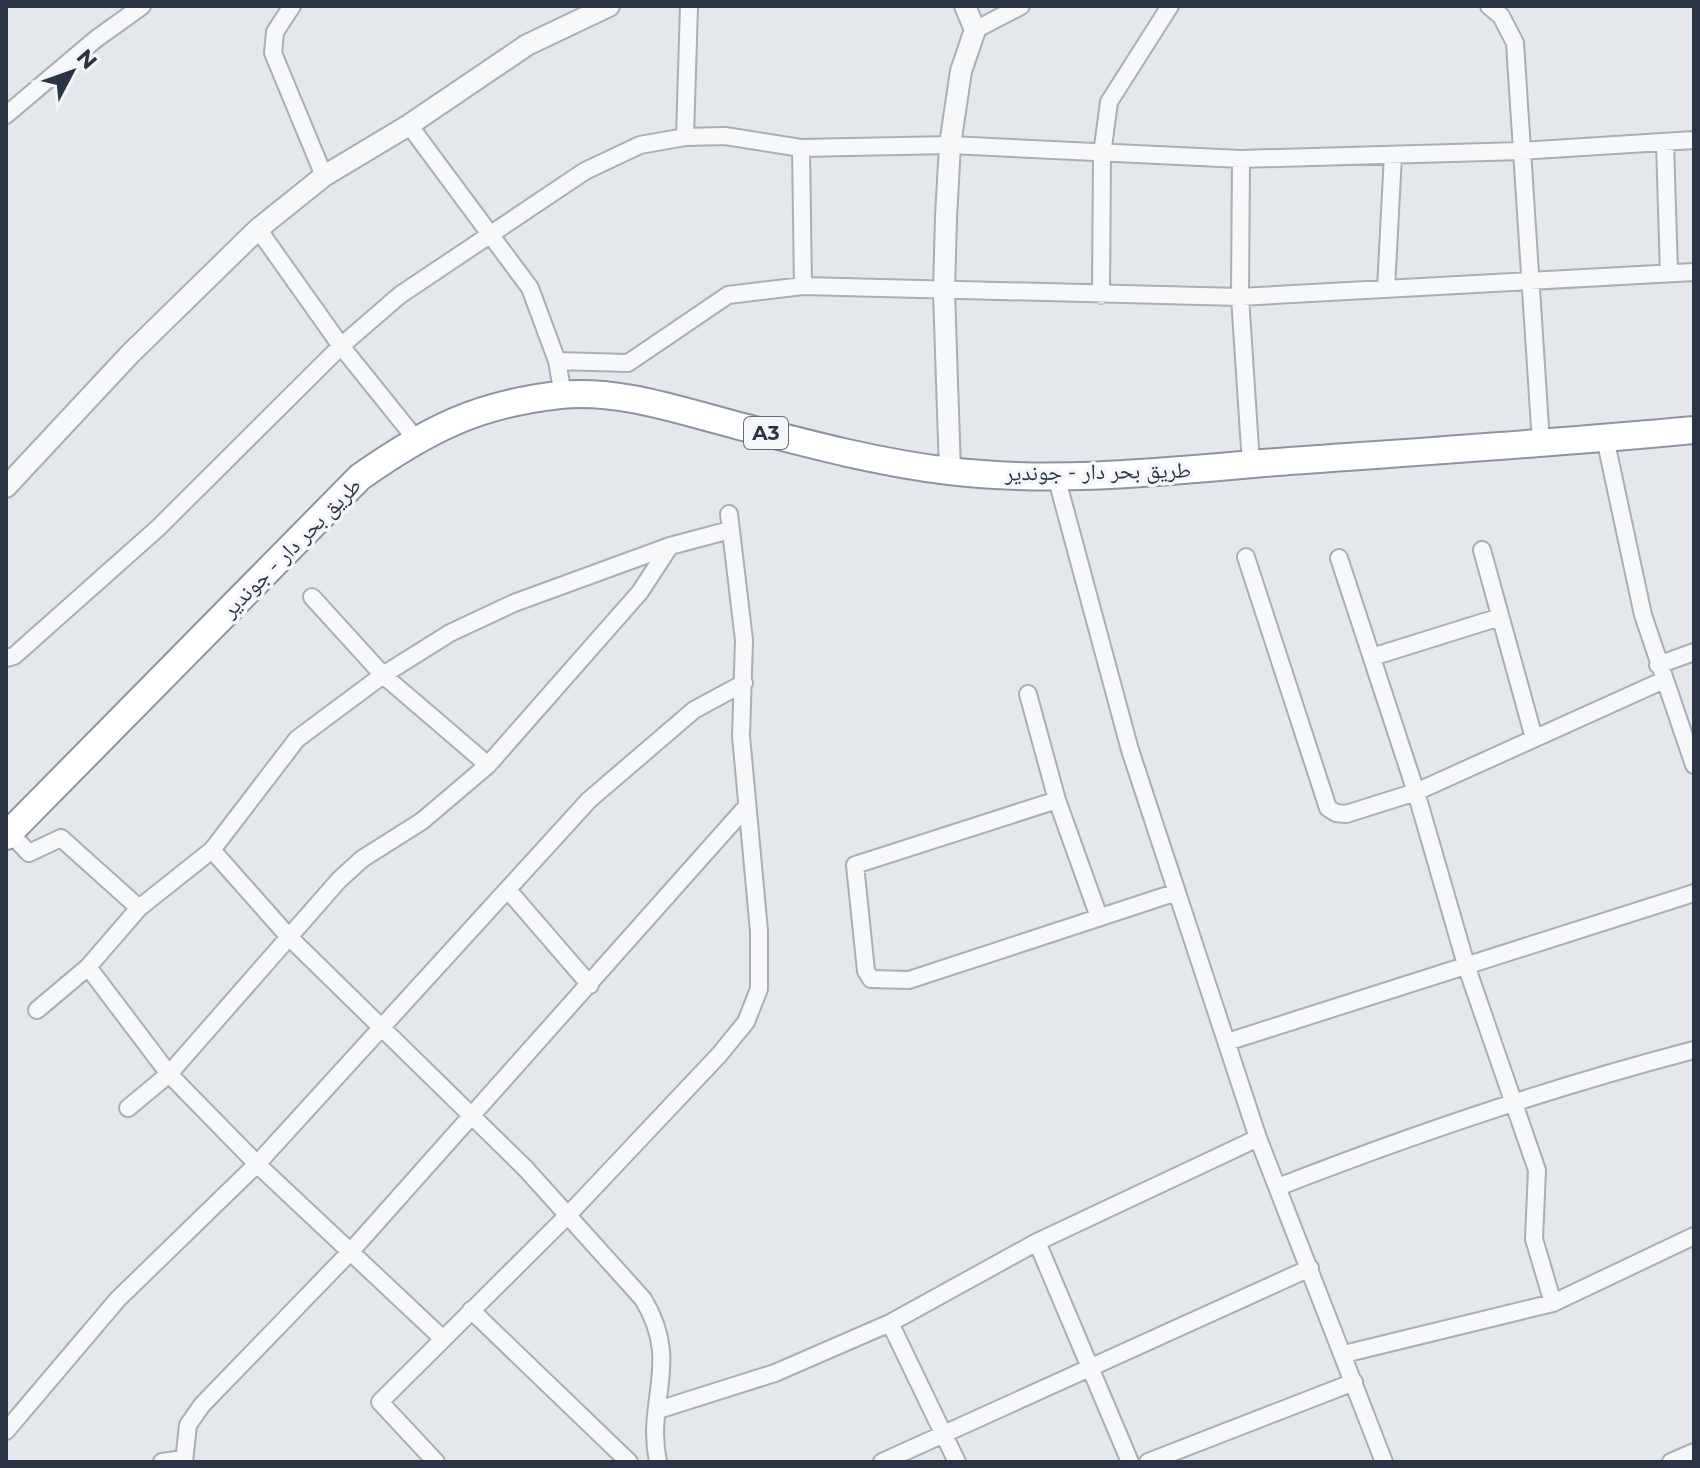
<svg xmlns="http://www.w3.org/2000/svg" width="1700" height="1468" font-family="Montserrat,'Noto Naskh Arabic',sans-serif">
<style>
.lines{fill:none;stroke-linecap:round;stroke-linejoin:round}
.minor-casing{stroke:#a9aeb7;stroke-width:20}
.tertiary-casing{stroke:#a9aeb7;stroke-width:24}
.trunk-casing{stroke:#8b94a3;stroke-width:30}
.minor{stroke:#f7f8fa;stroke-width:16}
.tertiary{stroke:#f7f8fa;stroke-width:20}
.trunk{stroke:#fff;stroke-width:26}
.labels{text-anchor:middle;stroke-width:7;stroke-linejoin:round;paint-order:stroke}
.shield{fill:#f4f6f9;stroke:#676e7b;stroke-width:2}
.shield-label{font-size:20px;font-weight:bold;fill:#2b3445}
.street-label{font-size:22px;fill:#2b3445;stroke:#f4f6f9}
</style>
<rect width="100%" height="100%" fill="#e4e7ec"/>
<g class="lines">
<defs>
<path id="minor" d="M292 6 275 32 273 53 324 176
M689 6 685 137 725 136 801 148 950 145 1241 159 1521 151 1694 140
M1489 6 1501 16 1515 43 1541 443
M975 30 1021 6
M6 115 96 39 142 6
M409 125 530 288 557 361
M1665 143 1669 273
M801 148 803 286
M1241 159 1240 297 1251 464
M258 229 341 346 415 438
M1386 289 1393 155
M1101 295 1102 154 1109 102 1170 6
M563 395 557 361 628 363 728 295 803 286 1240 297 1694 272
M1605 438 1643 615 1694 765
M1056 476 1130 750 1258 1138 1384 1462
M1482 550 1534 738
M1246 557 1328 808 1336 813 1346 814 1416 792 1664 680
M1339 558 1416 792 1467 968 1537 1170 1534 1239 1553 1303
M312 597 383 675 488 765
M1372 657 1500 617
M6 658 14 656 158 528 341 346 400 295 585 171 640 145 685 137
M1658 665 1694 652
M1028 694 1057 800 1099 917
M1057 800 855 865 866 971 871 979 909 980 1177 892
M9 832 29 853 61 838 139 908
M212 850 289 937 526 1169 643 1299C682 1363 645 1399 658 1462
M508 890 590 985
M88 967 169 1074 257 1164 442 1338
M37 1010 88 967 139 908 212 850 297 739 383 675 450 633 514 603 670 546 730 530
M1227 1042 1694 893
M128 1108 169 1074 339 880 362 859 422 821 488 765 640 592 670 546
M1278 1187C1414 1134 1552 1087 1694 1050
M1037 1242 1130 1462
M471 1310 629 1462
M890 1323 957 1462
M1344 1354 1553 1303 1694 1236
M658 1410 775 1373 890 1323 1037 1242 1258 1138
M6 1431 118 1299 257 1164 589 800 694 710 744 683
M162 1462 183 1459
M184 1462 188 1425 202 1405 352 1250 747 806
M436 1462 380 1402 569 1214 719 1055 746 1022 759 989V931L741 736 744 640 729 514
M882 1462 1310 1268
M1148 1462 1354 1382
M1671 1462 1694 1452"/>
<path id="tertiary" d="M950 471 944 292 946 217 950 145 961 71 975 30 965 6
M6 487 130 354 258 229 324 176 409 125 527 45 609 6"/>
<path id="trunk" d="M6 836 360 477C427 430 477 404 560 395 616 389 675 409 728 423 801 442 874 462 949 471 1057 484 1169 471 1277 462 1416 452 1555 443 1694 430"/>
</defs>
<use href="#minor" class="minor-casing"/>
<use href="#tertiary" class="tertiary-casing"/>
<use href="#trunk" class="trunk-casing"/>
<use href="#minor" class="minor"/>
<use href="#tertiary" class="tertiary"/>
<use href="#trunk" class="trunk"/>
</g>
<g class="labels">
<rect class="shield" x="744" y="417" width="44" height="32" rx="6"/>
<g class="shield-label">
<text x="766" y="440">A3</text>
</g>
<g class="street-label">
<text transform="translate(1098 471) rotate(-1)" y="8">طريق بحر دار - جوندير</text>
<text transform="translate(291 547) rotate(-45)" y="8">طريق بحر دار - جوندير</text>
</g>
</g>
<rect width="1700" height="1468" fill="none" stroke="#2b3445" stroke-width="16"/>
<g transform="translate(72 72) rotate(49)" stroke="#f4f6f9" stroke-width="6" paint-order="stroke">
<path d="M0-6L14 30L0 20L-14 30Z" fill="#2b3445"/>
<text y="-12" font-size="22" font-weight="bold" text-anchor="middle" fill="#2b3445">N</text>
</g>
</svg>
